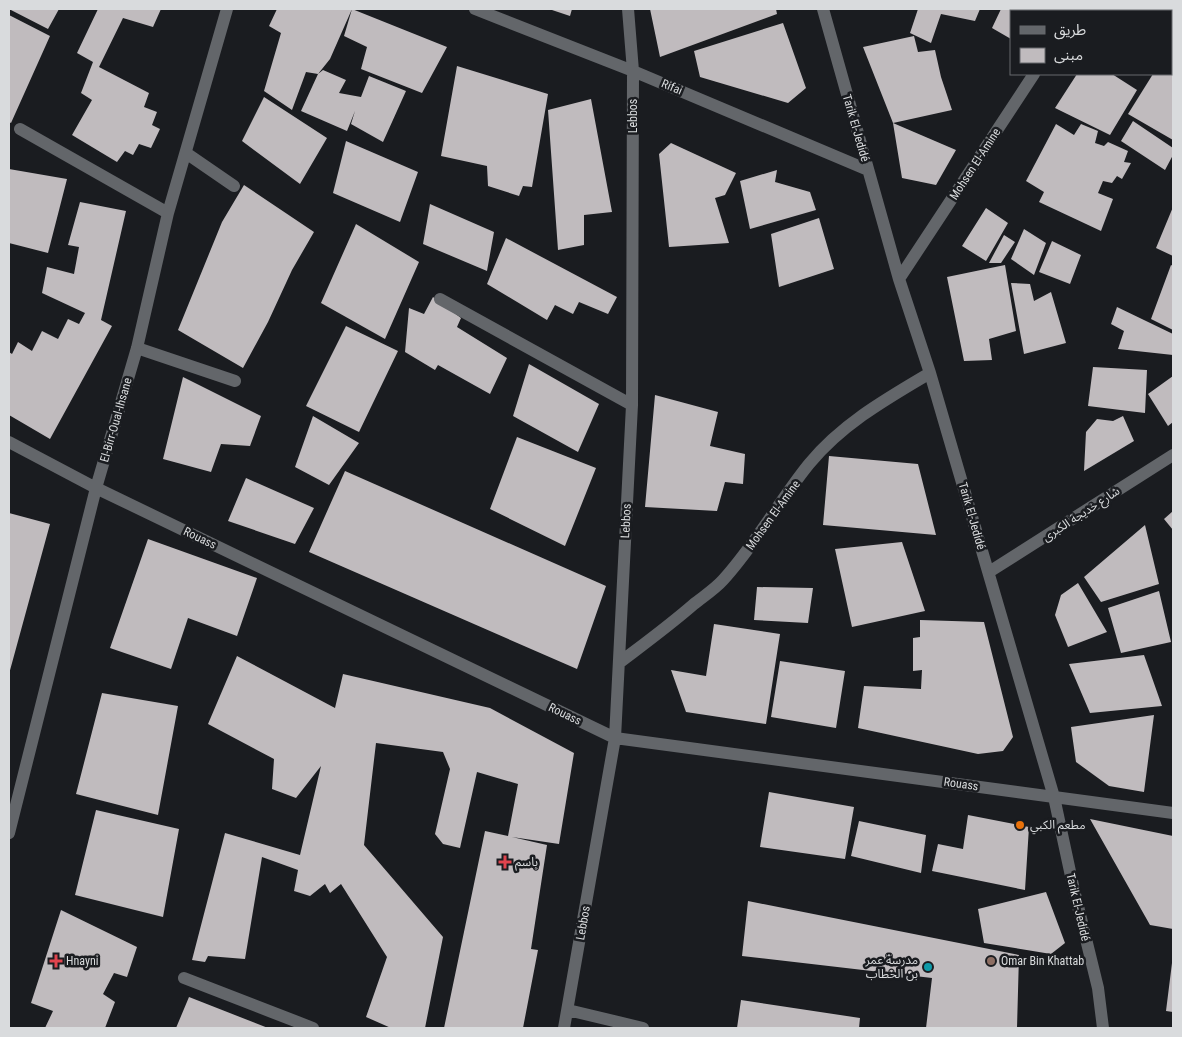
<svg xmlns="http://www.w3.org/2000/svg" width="1182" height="1037" font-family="'Roboto Condensed','Noto Sans Arabic',sans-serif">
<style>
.building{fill:#c0bbbe}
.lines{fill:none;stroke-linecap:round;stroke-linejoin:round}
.minor{stroke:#63666a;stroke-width:12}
.food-dot{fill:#e8710a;stroke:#1a1c20;stroke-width:2}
.health-dot{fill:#e0444e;stroke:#1a1c20;stroke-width:2}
.education-dot{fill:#8d6e63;stroke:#1a1c20;stroke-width:2}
.culture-dot{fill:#0f9aa8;stroke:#1a1c20;stroke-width:2}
.labels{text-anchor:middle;stroke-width:5;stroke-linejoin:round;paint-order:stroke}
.street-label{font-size:12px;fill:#d9dbdd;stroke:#1a1c20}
.poi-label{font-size:12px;fill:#d9dbdd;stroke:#1a1c20;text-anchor:start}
</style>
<rect width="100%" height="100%" fill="#1a1c20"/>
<path class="building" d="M9 9H59L48 29Z
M98 9H161L153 27 123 18 99 67 149 93 144 107 157 112 152 125 160 129 151 148 139 144 133 155 125 151 117 162 72 135 92 100 81 93 93 62 77 53Z
M277 9H352L330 59 318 74 306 72 292 110 264 91 281 33 269 26Z
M352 9 447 47 422 93 361 69 367 47 344 36Z
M549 9H572L570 16Z
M650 9H776L777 14 660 57Z
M918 9H980L975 21 941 14 931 43 910 33Z
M1001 9H1042L1041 11H1011V39L992 28Z
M1136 9H1173V27L1171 31V11H1139Z
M9 15 50 36 11 123 9 122Z
M783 23 806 88 788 103 700 77 694 51Z
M914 36 918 52 935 50 941 77 952 110 893 123 863 47Z
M457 66 548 94 532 187 523 186 519 196 488 186 487 166 441 156Z
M323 70 346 80 339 93 361 97 369 76 406 91 383 142 351 124 355 111 347 131 301 111 318 74Z
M1171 70 1173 71V140L1128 114 1153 74H1171Z
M1077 74H1112L1137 90 1110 135 1055 108Z
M264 97 327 138 300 184 242 141Z
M591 99 612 212 584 215V245L558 250 548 110Z
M1133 121 1173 148V155L1165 170 1121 141Z
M893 123 956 150 936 185 902 178Z
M1056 124 1074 135 1081 124 1098 131 1095 143 1104 146 1108 142 1128 151 1124 162 1131 163 1122 179 1117 176 1112 183 1103 181 1098 193 1113 199 1101 231 1039 202 1044 192 1026 181Z
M346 141 418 172 400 222 333 193Z
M671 143 736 173 725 195 715 198 729 243 669 247 659 154Z
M9 169 67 179 48 253 9 243Z
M777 170 775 182 810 192 816 210 750 229 740 181Z
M244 185 314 232 292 270 268 322 243 368 178 330 222 222Z
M80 202 126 211 101 320 112 326 50 439 9 415V352L12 354 18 342 32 351 42 331 58 339 68 319 79 324 85 313 42 293 47 267 74 274 79 247 68 245Z
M430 204 494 232 487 271 423 244Z
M1173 207V256L1156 248Z
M986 208 1008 223 986 261 962 246Z
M819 218 834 269 779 287 771 234Z
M356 224 419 262 385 339 321 303Z
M1024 229 1046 243 1034 275 1011 259Z
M1004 235 1015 242 1001 263H989Z
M506 238 617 297 608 314 579 302 573 314 555 305 547 320 487 284Z
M1052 241 1081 255 1070 284 1039 272Z
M1005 265 1016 331 989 339 992 360 964 361 947 277Z
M1171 265 1173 266V330L1151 319Z
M1011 283 1030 284 1034 301 1051 292 1066 343 1024 354Z
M433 297 461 318 457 327 507 358 490 394 438 365 435 370 405 352 409 308 424 314Z
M1117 307 1173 334V355L1118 349 1124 331 1111 324Z
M346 326 398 351 359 432 306 406Z
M529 364 599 404 578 452 513 416Z
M1093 367 1147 370 1145 413 1088 406Z
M1173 376V422L1168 426 1148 394Z
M183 377 261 416 250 446 221 444 211 472 163 459Z
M655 395 718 412 710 446 745 454 743 484 725 482 717 511 645 507Z
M313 416 359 443 329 485 295 467Z
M1123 416 1134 441 1084 471 1086 432 1097 419 1113 421Z
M517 437 596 468 565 546 490 509Z
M829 456 918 464 936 535 823 525Z
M345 471 606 586 577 669 309 552Z
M246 478 314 508 295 544 228 521Z
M1173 511V530L1164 519Z
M9 513 50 524 9 674Z
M1145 525 1159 584 1101 602 1084 577Z
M148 539 257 578 237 636 188 618 171 669 110 648Z
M902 542 925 611 852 627 835 549Z
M1078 583 1107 632 1068 647 1055 615 1061 595Z
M757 587 813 588 808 623 754 620Z
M1159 591 1171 642 1121 653 1108 608Z
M920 620 984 622 1013 737 1003 751 978 754 858 728 864 686 921 689 922 670 913 671V638L920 637Z
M714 624 780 634 766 724 686 712 671 670 706 676Z
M1144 655 1162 706 1090 713 1069 664Z
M237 656 335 708 343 674 490 708 574 753 559 844 512 837 547 845 531 949 538 950 523 1028H444L485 831 508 836 518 784 477 772 460 848 443 844 435 834 450 769 443 752 376 743 364 845 443 937 425 1028H391L366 1017 387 957 341 884 330 893 325 884 310 896 294 891 298 870 262 857 245 959 208 956 205 962 192 960 225 833 300 855 321 766 296 798 272 789 274 759 208 724Z
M780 661 845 671 836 728 771 717Z
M102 693 178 706 158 815 76 794Z
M1154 715 1144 792 1109 786 1076 762 1071 727Z
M769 792 854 807 845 859 760 847Z
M96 810 179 829 163 917 75 895Z
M968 815 1029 827 1025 890 932 871 938 844 963 849Z
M1090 819 1173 836V929L1150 925Z
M859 821 926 835 921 873 851 856Z
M1046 892 1065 943 1051 954 984 943 978 909Z
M748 901 1019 955 1017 1028H926L932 978 742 956Z
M61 910 137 947 127 977 114 973 103 994 115 1002 105 1028H45L53 1011 31 1003Z
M1172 963 1173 964V1012L1166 1011Z
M189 997 268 1028H176Z
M741 1000 860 1018 859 1028H737Z"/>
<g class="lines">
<path class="minor" d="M475 9 633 71 868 170
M823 9 899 279 930 373 1054 797 1074 890 1098 988 1103 1028
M1076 11 1077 9
M20 129 168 213
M186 153 234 186
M899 279 1034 74
M440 299 632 405
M137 348 235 381
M9 442 96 488 615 738 1173 813
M989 572 1173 455
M619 663C644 644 670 625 694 604 704 596 715 589 723 580 756 544 779 501 809 464 842 424 886 399 930 373
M9 833 96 488 137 348 168 213 227 9
M184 978 313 1028
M568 1010 643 1028
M564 1028 615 738 632 405 633 71 628 9"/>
</g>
<circle class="food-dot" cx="1020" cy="825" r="5"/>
<g class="health-dot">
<path d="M502.5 854.5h5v5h5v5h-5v5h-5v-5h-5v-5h5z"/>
<path d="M53.5 953.5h5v5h5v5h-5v5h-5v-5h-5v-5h5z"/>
</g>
<circle class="education-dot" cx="991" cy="961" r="5"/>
<circle class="culture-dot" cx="928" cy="967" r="5"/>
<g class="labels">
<g class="street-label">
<text transform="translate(672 87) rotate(23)" y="4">Rifai</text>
<text transform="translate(633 116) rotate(-90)" y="4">Lebbos</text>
<text transform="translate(856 128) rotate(74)" y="4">Tarik El-Jedidé</text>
<text transform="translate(975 164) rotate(-57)" y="4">Mohsen El-Amine</text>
<text transform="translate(116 420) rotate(-74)" y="4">El-Birr-Oual-Ihsane</text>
<text transform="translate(1081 514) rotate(-33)" y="4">شارع خديجة الكبرى</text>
<text transform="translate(773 515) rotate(-54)" y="4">Mohsen El-Amine</text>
<text transform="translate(972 516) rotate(74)" y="4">Tarik El-Jedidé</text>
<text transform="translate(626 521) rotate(-87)" y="4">Lebbos</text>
<text transform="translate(200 538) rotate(26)" y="4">Rouass</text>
<text transform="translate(565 714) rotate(26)" y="4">Rouass</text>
<text transform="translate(961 784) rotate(8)" y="4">Rouass</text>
<text transform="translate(1078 907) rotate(77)" y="4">Tarik El-Jedidé</text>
<text transform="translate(583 923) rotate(-80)" y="4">Lebbos</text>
</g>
<g class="poi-label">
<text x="1030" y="829">مطعم الكبي</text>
<text x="515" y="866">باسم</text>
<text x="918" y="964" text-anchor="end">مدرسة عمر<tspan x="918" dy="14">بن الخطاب</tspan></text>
<text x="66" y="965">Hnayni</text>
<text x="1001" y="965">Omar Bin Khattab</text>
</g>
</g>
<rect width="1182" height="1037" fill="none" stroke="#d9dbdd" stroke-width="20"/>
<rect x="1010" y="10" width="162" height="65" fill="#1a1c20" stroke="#66686c"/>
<rect x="1020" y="26" width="25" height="8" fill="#63666a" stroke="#66686c"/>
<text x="1054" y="35" font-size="15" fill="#d9dbdd">طريق</text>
<rect x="1020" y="48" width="25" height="15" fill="#c0bbbe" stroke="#66686c"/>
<text x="1054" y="60" font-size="15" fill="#d9dbdd">مبنى</text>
</svg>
